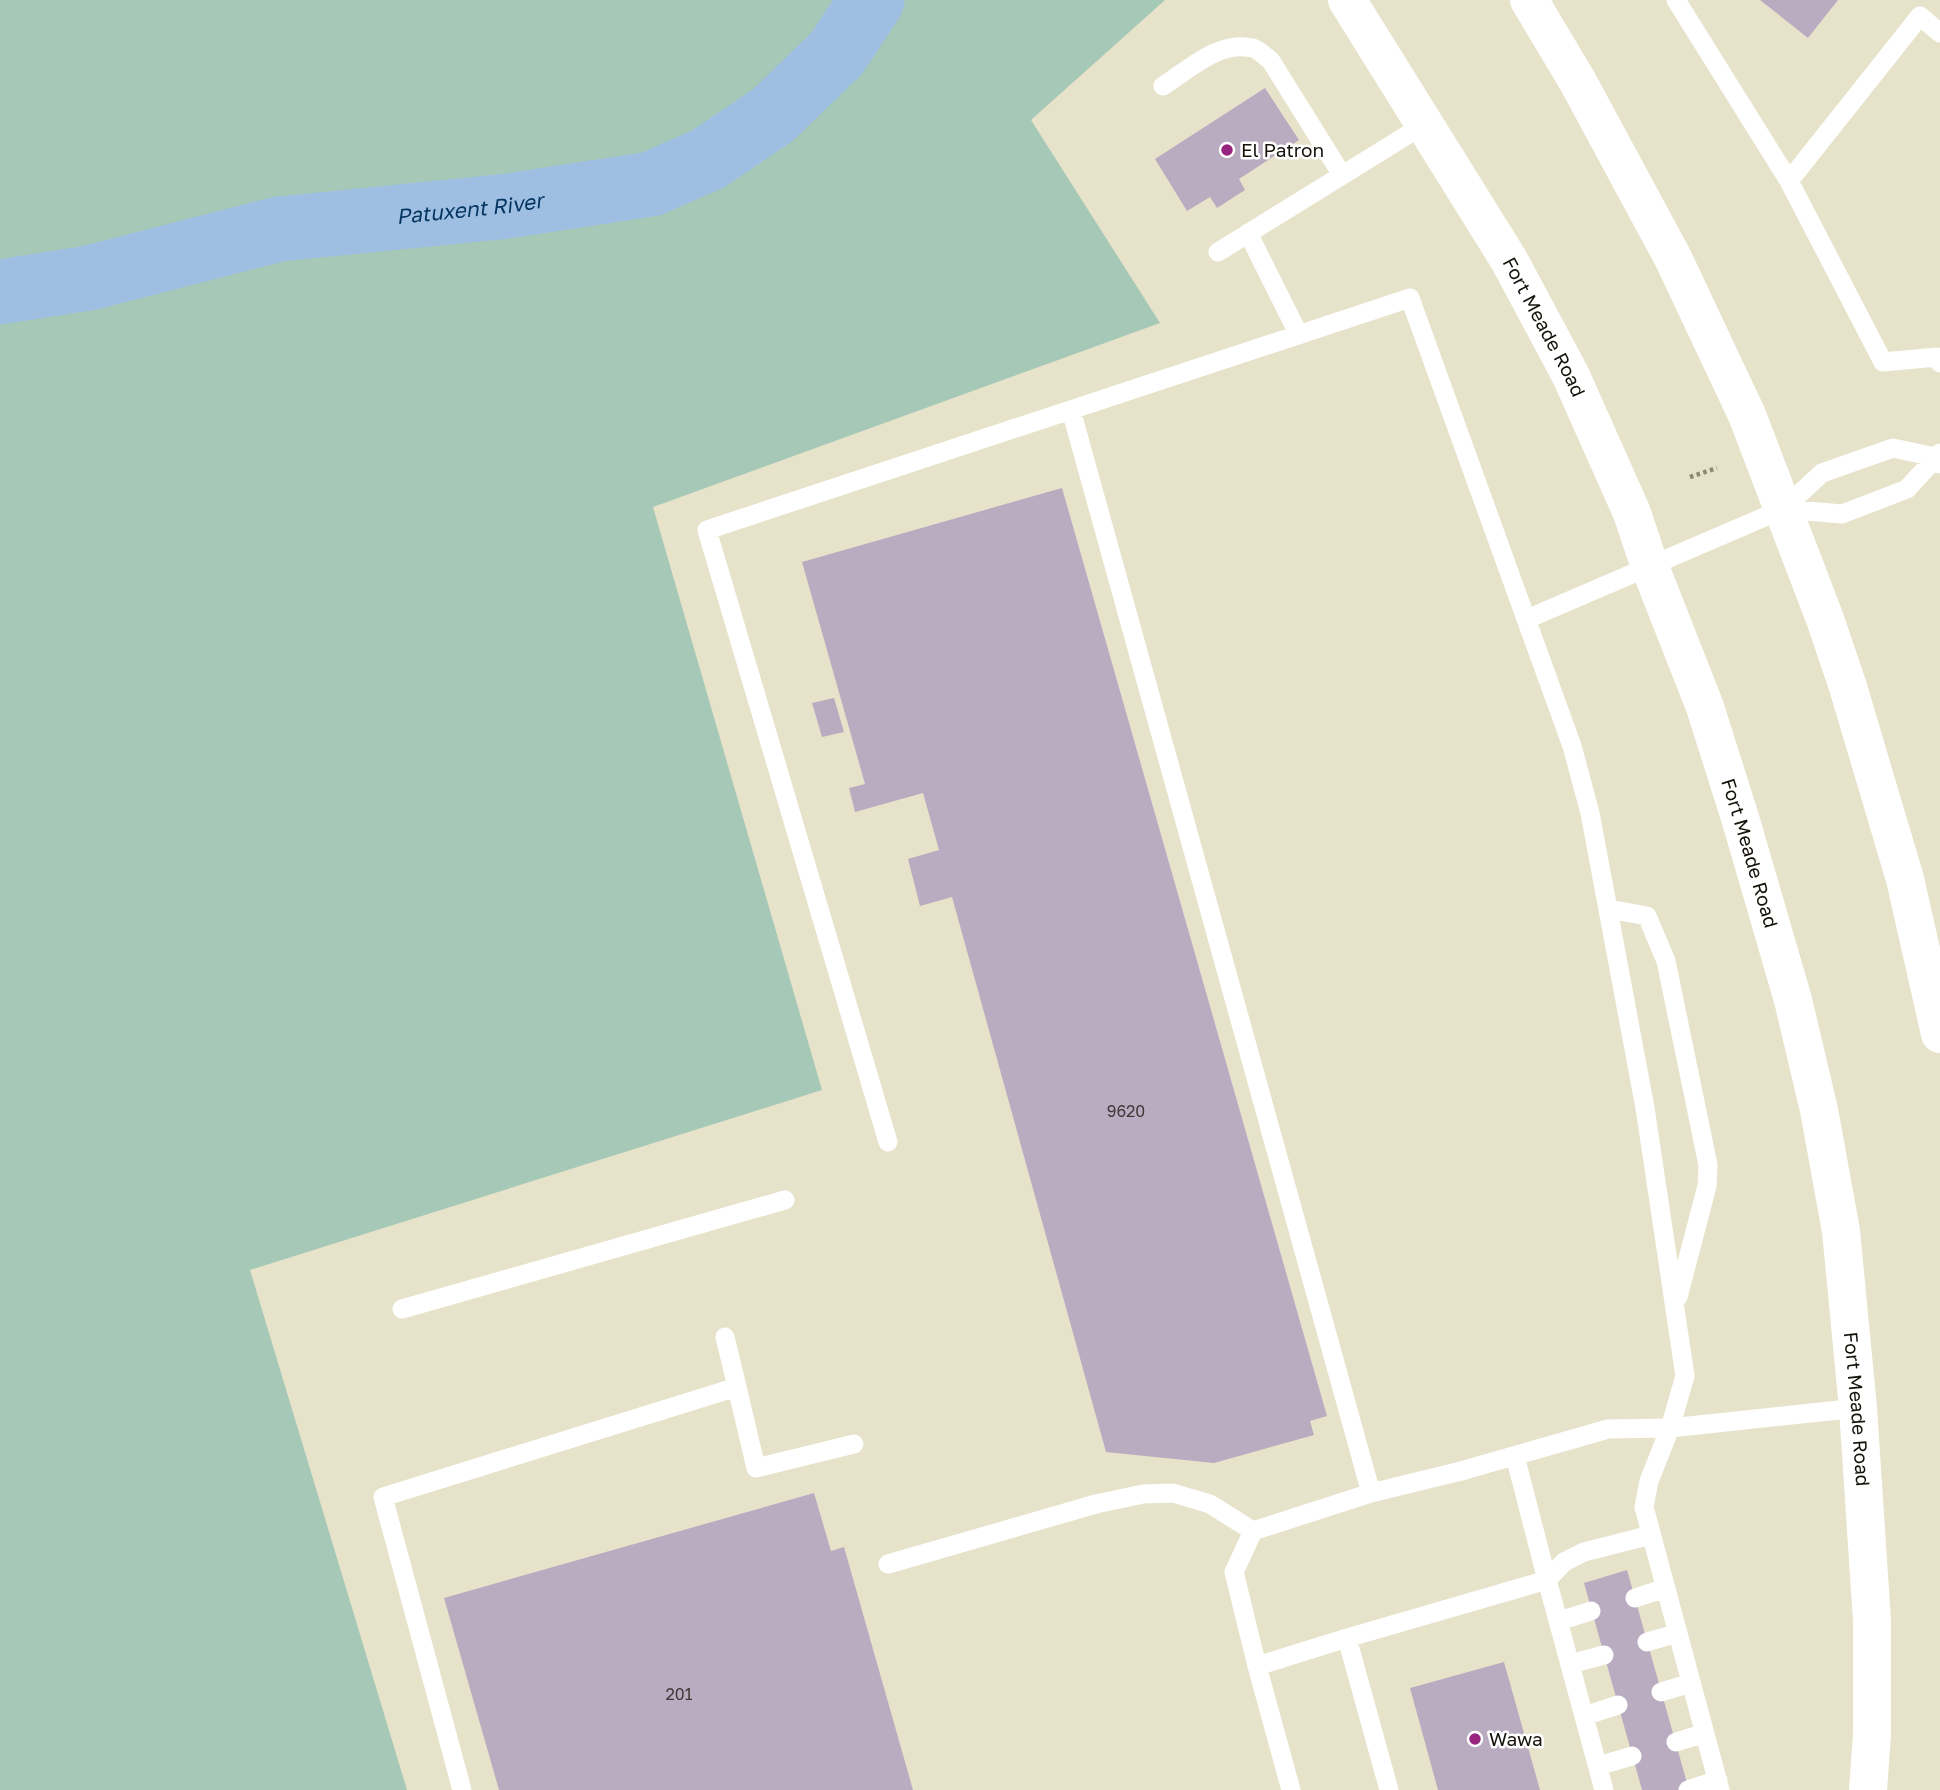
<svg xmlns="http://www.w3.org/2000/svg" width="1940" height="1790" font-family="'Golos Text',sans-serif">
<style>
.green{fill:#a6c8b7}
.lines{fill:none;stroke-linecap:round;stroke-linejoin:round}
.river{stroke:#9fbfe2;stroke-width:65}
.building{fill:#b9acc1}
.path{stroke:#8b8876;stroke-width:4.5;stroke-dasharray:3.5 3.5;stroke-linecap:butt}
.lane{stroke:#fff;stroke-width:19}
.primary{stroke:#fff;stroke-width:38}
.poi-dot{fill:#982480;stroke:#fff;stroke-width:2.5}
.labels{text-anchor:middle;stroke-width:5;stroke-linejoin:round;paint-order:stroke}
.number-label{font-size:16px;fill:#3e3938}
.poi-label{font-size:19px;fill:#15130b;stroke:#fff;text-anchor:start}
.street-label{font-size:19px;fill:#15130b;stroke:#fff}
.water-label{font-size:21px;font-style:italic;fill:#03345f;stroke:#fff}
</style>
<rect width="100%" height="100%" fill="#e7e3ca"/>
<path class="green" d="M0 0H1165L1031 120 1160 323 653 507 822 1090 250 1270 407 1790H0Z"/>
<g class="lines">
<path class="river" id="s1" d="M0 292 89 278 279 229 508 206 651 184 708 159 773 115 837 53 872 0"/>
</g>
<path class="building" d="M1760 0H1838L1808 38Z
M1265 88 1299 140 1239 179 1245 190 1217 208 1210 197 1187 211 1155 159Z
M1062 488 1327 1416 1310 1421 1314 1435 1214 1463 1106 1452 952 897 920 906 908 859 939 850 923 793 855 812 849 788 865 784 802 562Z
M834 698 844 732 822 737 812 703Z
M814 1493 831 1551 844 1547 913 1790H499L444 1598Z
M1627 1570 1689 1790H1642L1584 1583Z
M1504 1662 1540 1790H1438L1410 1688Z"/>
<g class="lines">
<path class="path" d="M1690 477 1717 468"/>
<path class="lane" d="M1676 0 1789 181
M1940 33 1920 16 1789 181 1883 362 1937 357 1940 363
M1163 86C1190 69 1219 40 1253 48 1259 50 1266 57 1271 61L1342 175
M1248 233 1299 335
M1218 252 1425 124
M1071 410 1371 1493
M1783 509 1842 514 1907 489 1940 453
M1527 619 1783 509 1822 473 1893 448 1935 457 1940 464
M1609 909 1647 916 1666 961 1708 1165 1707 1186 1678 1297
M888 1142 707 530 1410 298 1572 746 1590 813 1645 1108 1685 1376 1670 1428 1649 1481 1644 1507 1720 1790
M402 1309 785 1200
M725 1337 737 1387
M1515 1456 1547 1580
M888 1564 1096 1504 1143 1494 1173 1493 1210 1504 1253 1531
M1547 1580 1564 1562 1584 1552 1651 1535
M1635 1598 1666 1588
M1559 1621 1591 1611
M1347 1638 1547 1580 1604 1790
M1647 1642 1678 1633
M1570 1664 1604 1655
M1257 1666 1347 1638 1389 1790
M1661 1692 1691 1683
M1584 1716 1618 1705
M1676 1742 1705 1733
M1598 1766 1632 1756
M462 1790 383 1497 737 1387 756 1468 854 1444
M1291 1790 1257 1666 1234 1572 1253 1531 1371 1493 1461 1471 1608 1429 1670 1428 1858 1408
M1688 1790 1718 1780"/>
<g class="primary">
<path id="s2" d="M1347 0 1509 260 1571 376 1632 513 1650 567 1705 707 1741 821 1793 1000 1819 1110 1841 1231 1858 1408 1872 1621V1734L1868 1790"/>
<path d="M1529 0 1578 82 1673 258 1747 415 1825 619 1848 687 1905 879 1940 1034"/>
</g>
</g>
<g class="poi-dot">
<circle cx="1227" cy="150" r="7"/>
<circle cx="1475" cy="1739" r="7"/>
</g>
<g class="labels">
<g class="number-label">
<text x="1126" y="1117">9620</text>
<text x="679" y="1700">201</text>
</g>
<g class="poi-label">
<text x="1241" y="157">El Patron</text>
<text x="1489" y="1746">Wawa</text>
</g>
<g class="street-label">
<text dy="7" stroke="none"><textPath href="#s2" startOffset="382">Fort Meade Road</textPath></text>
<text dy="7" stroke="none"><textPath href="#s2" startOffset="948">Fort Meade Road</textPath></text>
<text dy="7" stroke="none"><textPath href="#s2" startOffset="1516">Fort Meade Road</textPath></text>
</g>
<g class="water-label">
<text dy="7" stroke="none"><textPath href="#s1" startOffset="478">Patuxent River</textPath></text>
</g>
</g>
</svg>
